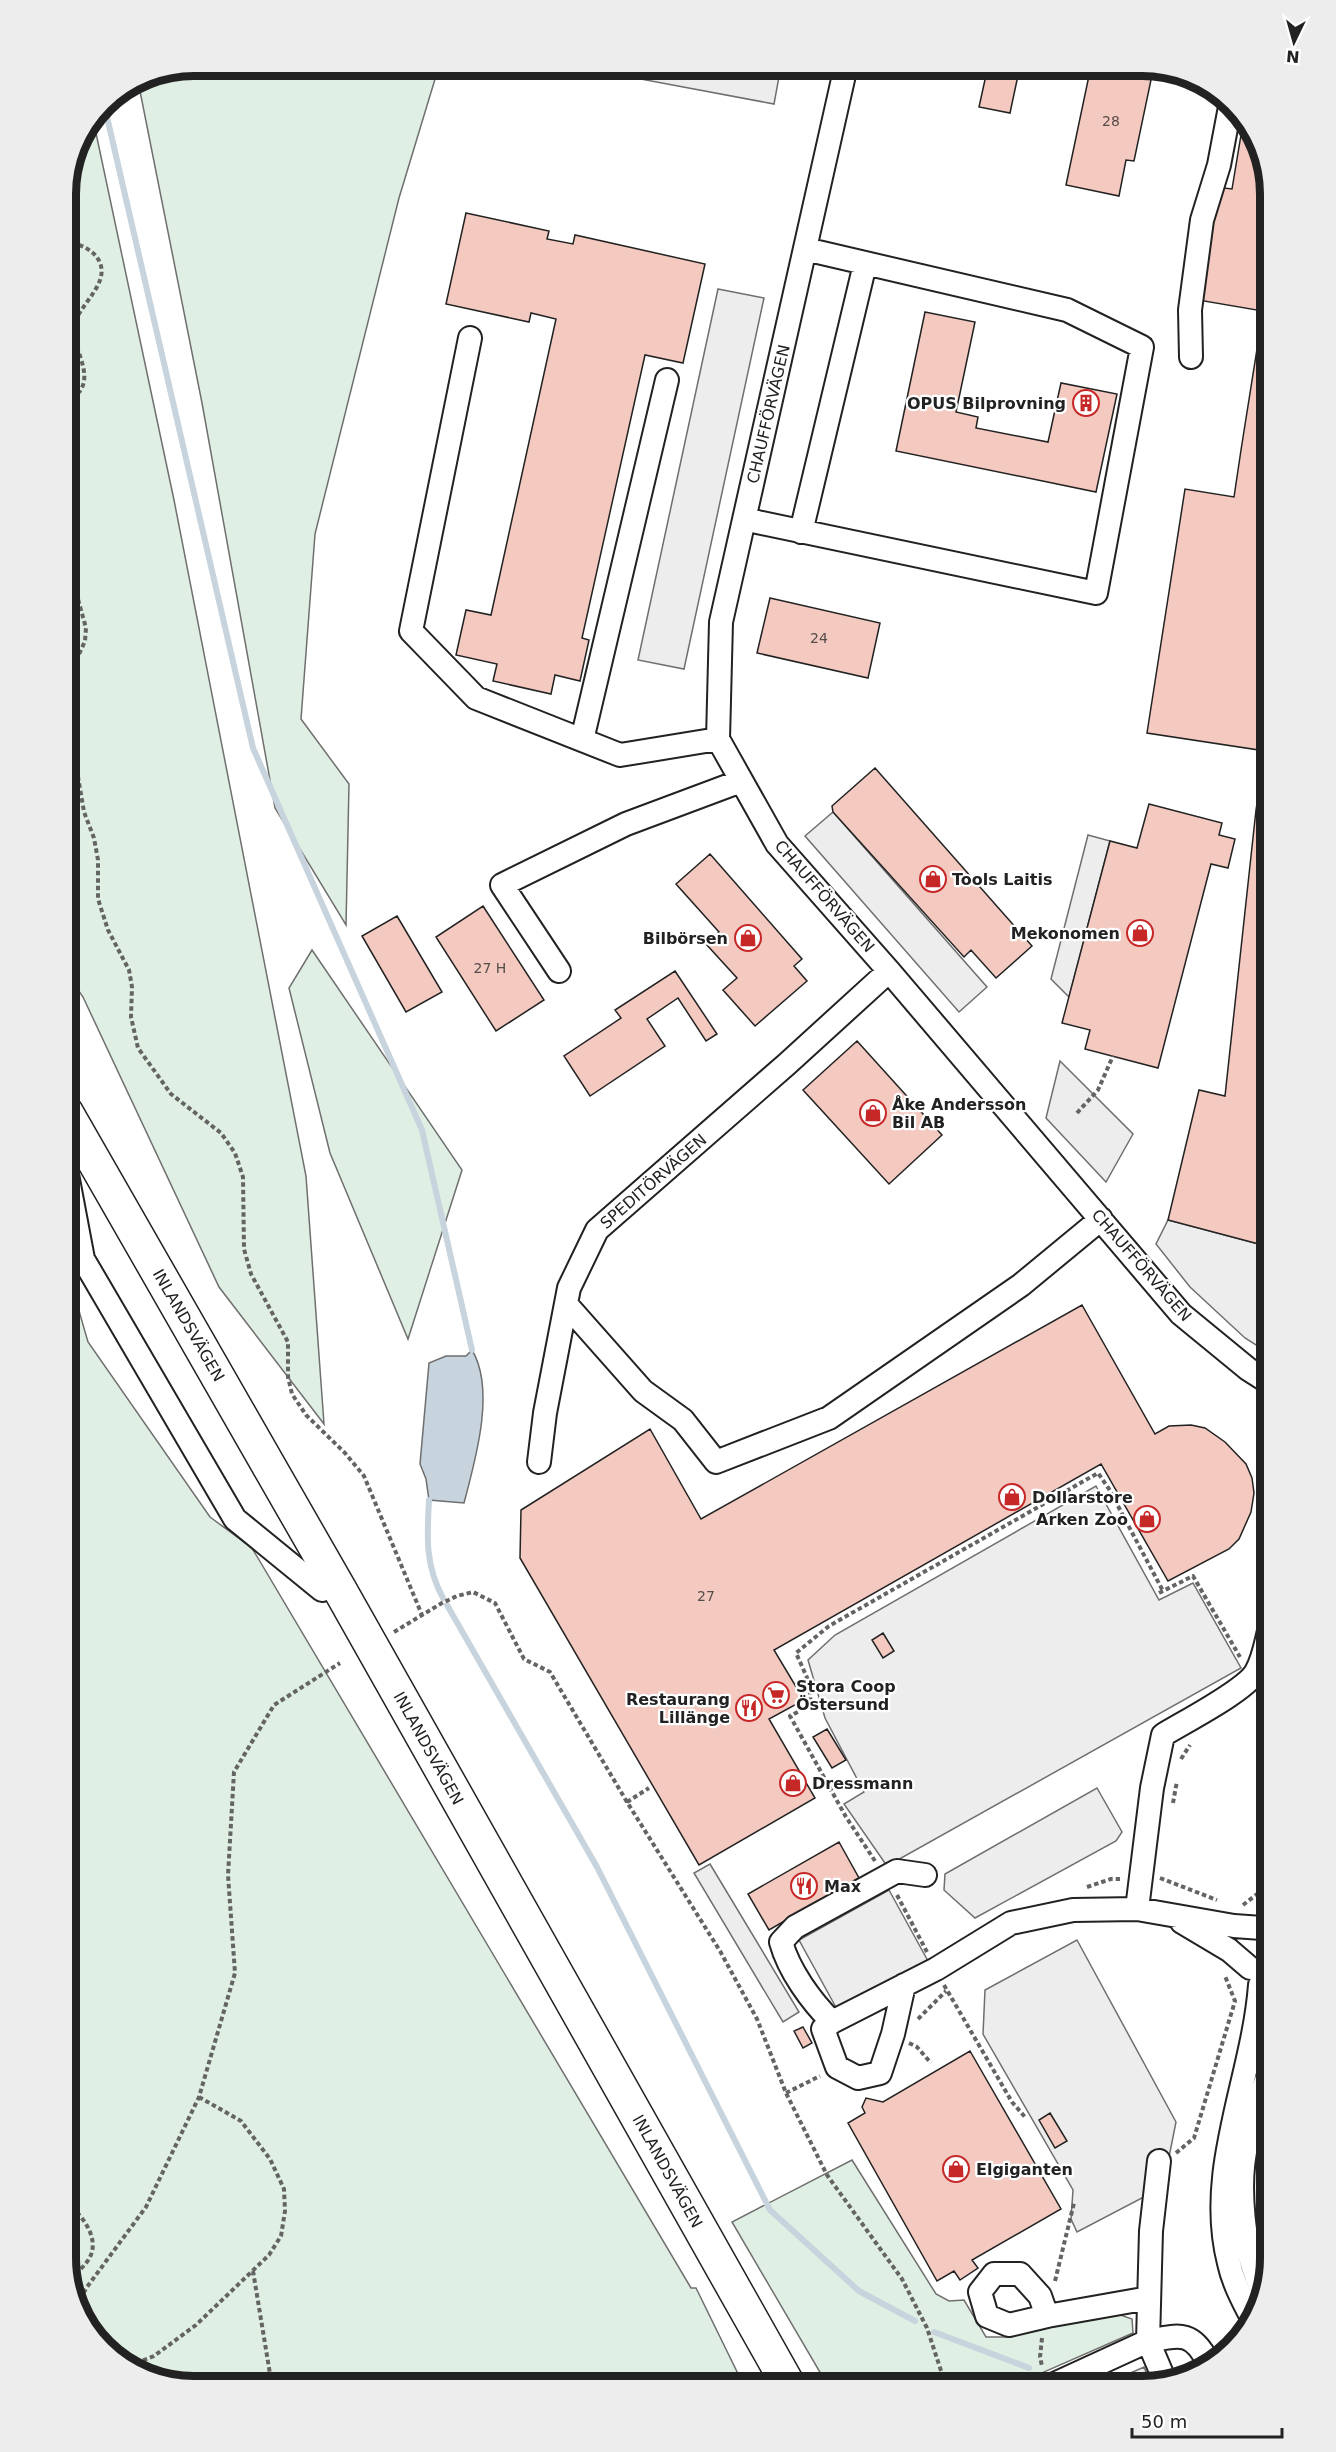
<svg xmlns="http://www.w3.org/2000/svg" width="1336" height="2452" font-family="'DejaVu Sans',sans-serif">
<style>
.green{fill:#e0efe3;stroke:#6f6f6f;stroke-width:1.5}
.parking{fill:#ededed;stroke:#6f6f6f;stroke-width:1.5}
.water{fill:#c7d3dd;stroke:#6f6f6f;stroke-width:1.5}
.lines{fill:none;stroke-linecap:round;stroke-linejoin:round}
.stream{stroke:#c7d3dd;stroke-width:6}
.building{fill:#f3c9c0;stroke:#222;stroke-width:1.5}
.minor-casing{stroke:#222;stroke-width:26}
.highway-casing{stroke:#222;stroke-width:36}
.path{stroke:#646464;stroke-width:4;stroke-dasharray:4.5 3;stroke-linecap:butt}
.minor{stroke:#fff;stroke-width:22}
.highway{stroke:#fff;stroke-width:33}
.labels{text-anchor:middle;stroke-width:4.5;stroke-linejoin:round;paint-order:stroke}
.number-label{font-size:14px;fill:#564c4a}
.poi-label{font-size:16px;font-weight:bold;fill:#222;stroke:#fff;text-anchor:start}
.street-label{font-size:16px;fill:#222;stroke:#fff}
.rim{fill:none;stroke:#222;stroke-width:8}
</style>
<rect width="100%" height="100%" fill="#fff"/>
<path class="green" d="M195 66H439L399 198 315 534 301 719 349 784 346 925 275 808 202 403 138 81 146 76Z
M93 119 174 500 306 1176 324 1424 219 1287 83 997 66 972V187L79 138Z
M312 950 462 1170 408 1339 330 1153 289 988Z
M66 1266 88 1342 210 1517 252 1548 691 2288H696L744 2386H187L123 2364 76 2307 66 2257Z
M852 2160 936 2294 949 2301 964 2300 986 2337H1007L1115 2313 1132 2319 1133 2333 1012 2386H828L732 2222Z"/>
<path class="parking" d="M604 66H781L774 104 603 72Z
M718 289 764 298 684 669 638 660Z
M833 812 987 987 959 1012 805 836Z
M1088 835 1110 841 1069 997 1051 979Z
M1060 1061 1133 1134 1106 1182 1046 1118Z
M1168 1220 1270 1247V1354L1245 1338 1190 1287 1156 1244Z
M1096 1486 1159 1600 1193 1583 1241 1668 887 1866 844 1804 864 1792 825 1718 808 1660 835 1635Z
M1097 1788 1122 1832 1116 1841 975 1918 944 1890 945 1874Z
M710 1864 799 2012 783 2022 694 1873Z
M889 1890 928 1961 838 2011 799 1940Z
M1077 1940 1176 2122 1163 2187 1077 2232 1071 2219 1073 2190 983 2034 985 1990Z
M1144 2367 1151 2384 1101 2386Z"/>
<path class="water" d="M472 1350C496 1390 475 1461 464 1503L429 1500 426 1479 420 1464 429 1363 446 1356H466Z"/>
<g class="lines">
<path class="stream" d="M104 104 253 748 422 1130 472 1350
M429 1500C427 1537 425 1565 443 1598
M447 1605 597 1867 770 2210 859 2291 915 2321
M934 2332 1029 2368"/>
</g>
<path class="building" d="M988 66H1020L1010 113 979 107Z
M1091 66H1150L1188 81 1152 75 1134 161 1126 160 1119 196 1066 185Z
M1243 123 1260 145 1270 195V1247L1168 1220 1199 1090 1225 1096 1256 810 1265 751 1147 733 1185 489 1234 497 1241 450 1263 311 1198 300 1216 187 1232 189Z
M466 213 549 231 547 239 573 244 575 235 705 264 683 363 645 355 582 638 589 640 580 681 555 675 551 694 493 681 497 664 456 655 466 610 491 615 556 319 531 313 529 322 446 304Z
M925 312 975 322 956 412 978 417 976 428 1048 442 1061 383 1117 394 1096 492 896 451Z
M770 598 880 623 868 678 757 653Z
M875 768 1032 946 996 978 971 950 964 957 833 812 832 806Z
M1149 804 1222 823 1219 835 1235 839 1228 868 1211 864 1158 1068 1085 1049 1090 1030 1062 1023 1110 841 1137 848Z
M710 854 802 959 794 966 807 981 755 1026 723 990 737 978 706 944 719 932 676 884Z
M483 906 544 1000 496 1031 436 937Z
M397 916 442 992 406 1012 362 936Z
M675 971 717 1034 706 1041 678 998 647 1019 665 1046 590 1096 564 1056 621 1018 615 1010Z
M857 1041 942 1135 889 1184 803 1090Z
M1082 1305 1155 1434 1169 1426 1191 1425 1205 1428 1225 1442 1246 1464 1252 1478 1254 1493 1251 1512 1239 1539 1229 1549 1168 1581 1101 1464 774 1650 804 1700 769 1719 815 1798 699 1865 520 1558 521 1510 650 1429 701 1519Z
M883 1633 894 1651 883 1658 872 1640Z
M827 1729 846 1760 832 1768 813 1737Z
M839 1842 859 1878 769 1930 748 1894Z
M803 2027 812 2043 803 2048 794 2031Z
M970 2051 1061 2209 972 2260 978 2268 960 2280 954 2271 937 2281 848 2123 865 2113 862 2107 866 2098 883 2102Z
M1050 2113 1067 2141 1055 2148 1039 2120Z"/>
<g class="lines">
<defs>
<path id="minor" d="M846 66 721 622 718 739 777 844 889 971 1181 1314 1248 1369 1270 1383
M470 338 411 631 476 698 620 755 718 739
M1191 357 1190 310 1202 220 1219 165 1230 107
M745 517 757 522 1096 593 1142 347 1067 310 805 249
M801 532 865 264
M582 740 667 380
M559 971 502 885 626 824 741 781
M66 1169 83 1259 235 1519 322 1590
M566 1304 643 1391 683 1420 716 1462 829 1418 1021 1285 1101 1219
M539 1462 545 1413 569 1288 597 1230 787 1064 889 971
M1137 1909 1152 1788 1163 1735C1184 1722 1245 1691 1256 1672 1264 1658 1266 1642 1270 1627
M1182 1922 1229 1950 1250 1968
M904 1985 893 2034 880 2073 858 2078 837 2067 823 2029 832 2022 936 1969 1011 1923 1073 1910 1137 1909 1234 1926 1262 1928
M832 2022C811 2001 789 1971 781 1942L795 1927 897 1871 925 1875
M1159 2161 1151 2231 1148 2341C1179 2335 1192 2330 1208 2362
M1261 2287C1243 2251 1237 2182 1247 2143 1253 2118 1262 2093 1270 2068
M1047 2316 1040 2296 1020 2274H994L980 2292 987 2316 1009 2325 1047 2316 1149 2298
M1252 2318C1243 2301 1233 2282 1229 2263 1205 2170 1253 2078 1260 1985
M1050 2386 1148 2341 1165 2381"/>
<path id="highway" d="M66 1112 340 1590 789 2386"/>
</defs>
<use href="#minor" class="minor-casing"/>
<use href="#highway" class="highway-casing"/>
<path class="path" d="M66 403C70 399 77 395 80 391 94 371 69 344 75 323 80 305 106 286 101 266 97 250 80 245 66 240
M66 556 86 628 85 641 76 661 74 682 76 765 84 812 94 838 98 860V899L108 930 129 970 132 987 131 1017 138 1048 171 1094 221 1133 235 1153 243 1177 244 1249 251 1274 288 1342V1377L292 1394 306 1415 345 1453 364 1476 422 1615
M1077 1113 1098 1090 1113 1056
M1159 1593 1193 1576 1240 1657
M394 1632 442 1603 457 1596 473 1592 495 1603 524 1659 550 1672 627 1802 720 1951 757 2019 786 2093 827 2175 902 2279 927 2328 946 2386
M1181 1759 1190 1745
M627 1802 649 1788
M1173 1803 1177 1781
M875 1861 846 1817 790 1716 811 1705 809 1682 796 1653 829 1626 1098 1473 1109 1489 1163 1591
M1160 1878 1217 1900
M1087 1887 1111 1879H1120
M897 1895 927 1952
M1243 1905 1270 1884
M944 1985 1012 2102 1025 2117
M918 2019 946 1991
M909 2043 917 2047 931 2063
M786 2093 820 2076
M1176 2153 1194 2138 1235 2001 1225 1976
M66 2202C81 2214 100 2237 90 2257 86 2265 76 2273 71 2280
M253 2271 272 2386
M1055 2281 1074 2203
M76 2306 87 2287 146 2207 199 2097 235 1973 228 1875 234 1772 274 1705 340 1663
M1042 2338 1040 2357 1042 2366
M129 2366 154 2356 196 2325 269 2255 281 2236 285 2211 284 2189 270 2159 241 2121 199 2097"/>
<use href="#minor" class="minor"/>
<use href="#highway" class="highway"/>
</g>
<defs>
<symbol id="building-ring" viewBox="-11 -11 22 22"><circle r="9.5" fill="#fff" stroke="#c62828" stroke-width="1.5"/><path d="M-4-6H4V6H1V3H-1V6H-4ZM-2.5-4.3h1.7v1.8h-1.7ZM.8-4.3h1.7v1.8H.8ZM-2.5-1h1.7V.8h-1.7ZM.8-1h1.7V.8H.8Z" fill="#c62828"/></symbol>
<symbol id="shop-ring" viewBox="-11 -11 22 22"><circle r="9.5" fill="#fff" stroke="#c62828" stroke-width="1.5"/><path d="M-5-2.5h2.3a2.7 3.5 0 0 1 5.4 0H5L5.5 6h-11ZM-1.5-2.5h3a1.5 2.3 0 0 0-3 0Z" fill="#c62828"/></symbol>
<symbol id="supermarket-ring" viewBox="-11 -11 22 22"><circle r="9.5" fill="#fff" stroke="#c62828" stroke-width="1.5"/><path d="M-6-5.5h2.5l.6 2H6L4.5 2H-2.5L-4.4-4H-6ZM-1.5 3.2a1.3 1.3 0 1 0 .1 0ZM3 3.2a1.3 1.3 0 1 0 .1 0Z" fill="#c62828"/></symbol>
<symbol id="restaurant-ring" viewBox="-11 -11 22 22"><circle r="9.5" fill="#fff" stroke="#c62828" stroke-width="1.5"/><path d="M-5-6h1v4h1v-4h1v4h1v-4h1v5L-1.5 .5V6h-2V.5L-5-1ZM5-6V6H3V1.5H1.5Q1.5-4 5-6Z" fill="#c62828"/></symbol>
</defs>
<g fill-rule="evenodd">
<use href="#building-ring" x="1071" y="388" width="30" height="30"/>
<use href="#shop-ring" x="918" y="864" width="30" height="30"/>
<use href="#shop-ring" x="1125" y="918" width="30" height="30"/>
<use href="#shop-ring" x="733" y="923" width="30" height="30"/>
<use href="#shop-ring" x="858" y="1098" width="30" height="30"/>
<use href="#shop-ring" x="997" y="1482" width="30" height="30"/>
<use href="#shop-ring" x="1132" y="1504" width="30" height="30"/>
<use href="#supermarket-ring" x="761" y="1680" width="30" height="30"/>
<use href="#restaurant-ring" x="734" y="1693" width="30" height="30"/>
<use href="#shop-ring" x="778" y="1768" width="30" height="30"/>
<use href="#restaurant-ring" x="789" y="1871" width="30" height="30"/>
<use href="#shop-ring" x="941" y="2154" width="30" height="30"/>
</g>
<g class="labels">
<g class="number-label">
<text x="1111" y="126">28</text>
<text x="819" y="643">24</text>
<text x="490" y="973">27 H</text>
<text x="706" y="1601">27</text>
</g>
<g class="poi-label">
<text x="1066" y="409" text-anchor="end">OPUS Bilprovning</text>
<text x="952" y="885">Tools Laitis</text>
<text x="1120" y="939" text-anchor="end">Mekonomen</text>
<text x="728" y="944" text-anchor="end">Bilbörsen</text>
<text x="892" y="1110">Åke Andersson<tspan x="892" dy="18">Bil AB</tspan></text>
<text x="1032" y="1503">Dollarstore</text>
<text x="1128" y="1525" text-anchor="end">Arken Zoo</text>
<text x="796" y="1692">Stora Coop<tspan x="796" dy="18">Östersund</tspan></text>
<text x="730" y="1705" text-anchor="end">Restaurang<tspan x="730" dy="18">Lillänge</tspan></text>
<text x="812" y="1789">Dressmann</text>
<text x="824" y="1892">Max</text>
<text x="976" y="2175">Elgiganten</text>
</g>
<g class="street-label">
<text transform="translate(768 414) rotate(-77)" y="6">CHAUFFÖRVÄGEN</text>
<text transform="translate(825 896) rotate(49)" y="6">CHAUFFÖRVÄGEN</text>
<text transform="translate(653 1181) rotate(-41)" y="6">SPEDITÖRVÄGEN</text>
<text transform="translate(1142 1265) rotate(49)" y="6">CHAUFFÖRVÄGEN</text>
<text transform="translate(189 1325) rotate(60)" y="6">INLANDSVÄGEN</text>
<text transform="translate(429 1748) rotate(61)" y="6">INLANDSVÄGEN</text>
<text transform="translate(668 2171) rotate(61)" y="6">INLANDSVÄGEN</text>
</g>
</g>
<path d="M0 0H1336V2452H0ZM194 76H1142A118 118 0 0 1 1260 194V2258A118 118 0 0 1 1142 2376H194A118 118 0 0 1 76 2258V194A118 118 0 0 1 194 76Z" fill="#ededed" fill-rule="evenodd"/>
<path class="rim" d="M194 76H1142A118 118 0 0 1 1260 194V2258A118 118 0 0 1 1142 2376H194A118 118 0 0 1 76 2258V194A118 118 0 0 1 194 76Z"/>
<g transform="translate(1294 42) rotate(185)" stroke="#ffffff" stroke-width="4.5" paint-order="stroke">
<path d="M0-4.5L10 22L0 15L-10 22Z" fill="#222222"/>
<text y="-9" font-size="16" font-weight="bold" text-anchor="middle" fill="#222222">N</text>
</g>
<path d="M1132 2428v9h150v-9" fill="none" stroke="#222222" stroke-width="3"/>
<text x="1141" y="2428" font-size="18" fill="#222222" stroke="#ffffff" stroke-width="4.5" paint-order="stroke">50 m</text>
</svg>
